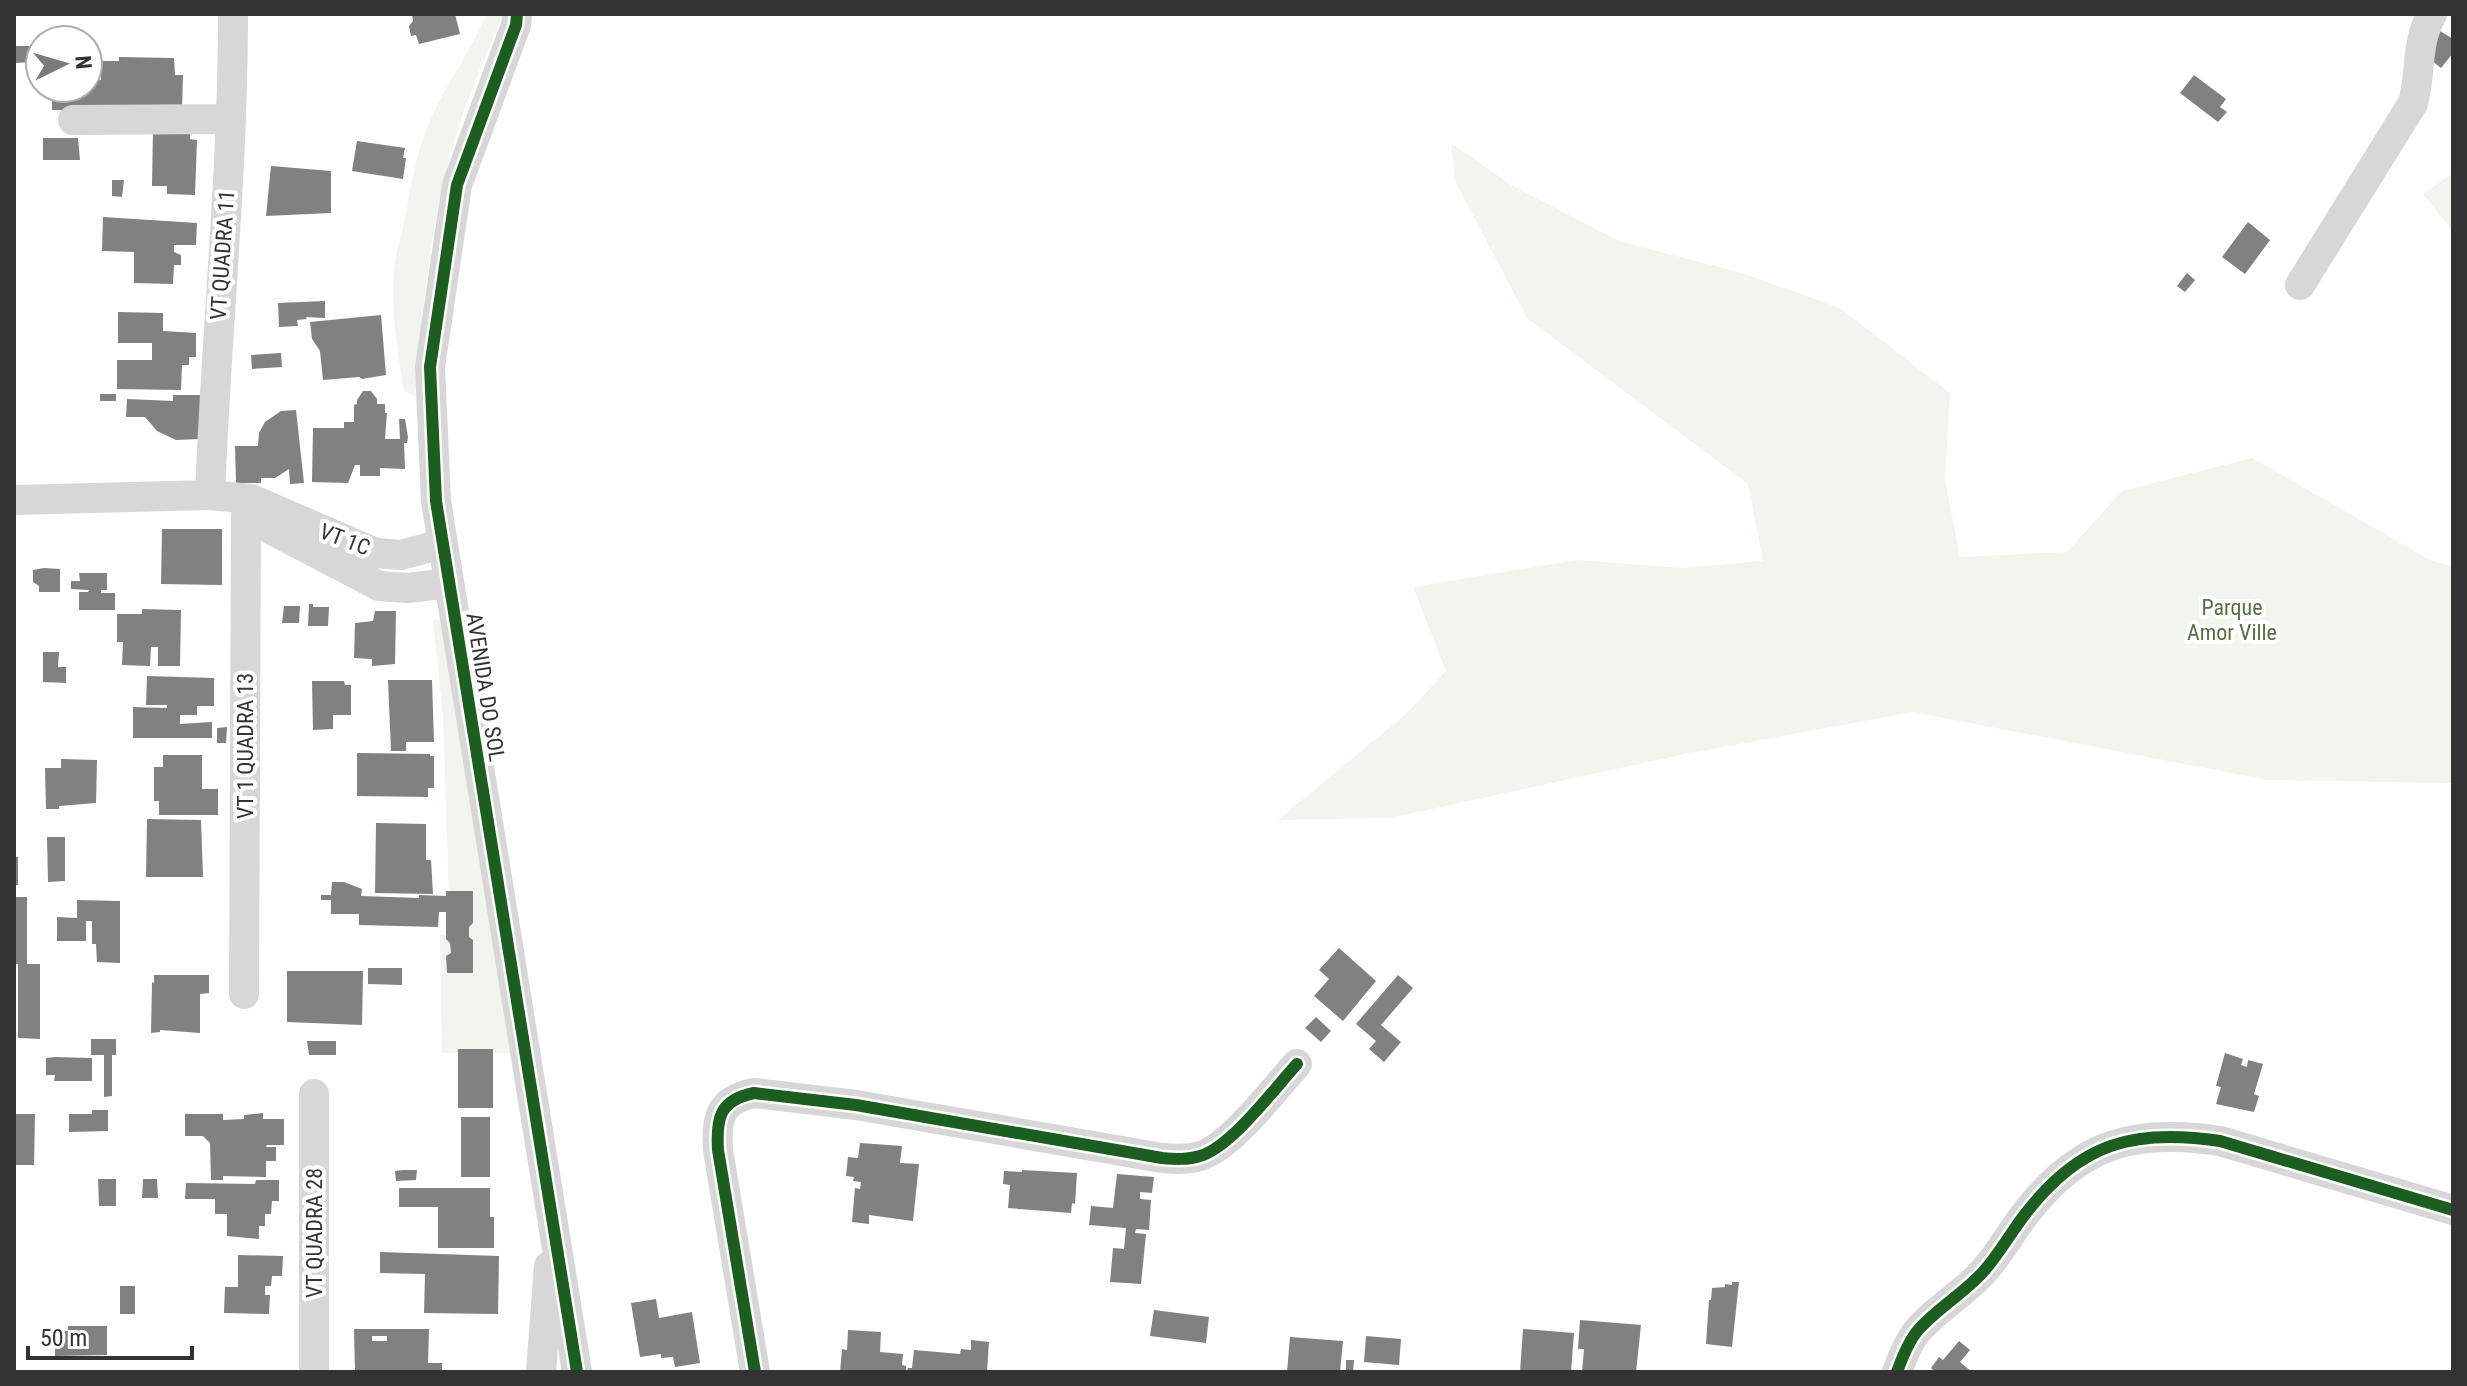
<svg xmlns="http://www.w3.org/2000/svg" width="2467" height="1386" font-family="'Roboto Condensed',sans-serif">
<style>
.green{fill:#f1f5ed}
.building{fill:#818181;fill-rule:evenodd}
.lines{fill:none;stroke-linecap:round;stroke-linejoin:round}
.minor{stroke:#d7d7d7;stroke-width:30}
.cycleway-casing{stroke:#fff;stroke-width:17}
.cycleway{stroke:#1b5e20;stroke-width:12}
.labels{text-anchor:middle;stroke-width:8;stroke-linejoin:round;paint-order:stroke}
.street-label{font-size:22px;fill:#333;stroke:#fff}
.park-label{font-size:22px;fill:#56703f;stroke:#fff}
</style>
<rect width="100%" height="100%" fill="#fff"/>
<path class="green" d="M486 14H503C488 52 470 89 458 128 431 215 422 306 415 396L404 391C397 349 390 306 395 263 396 249 402 236 404 222 411 185 416 151 432 116 448 81 472 50 486 14Z
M1451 143 1511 185 1619 241 1742 273 1840 308 1950 393 1945 480 1960 557 2067 552 2122 491 2252 458 2432 561 2453 566V783L2268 780 1913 712 1685 754 1390 818 1278 820 1407 713 1446 671 1413 587 1578 560 1682 568 1763 561 1748 484 1527 318 1455 181Z
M2453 173V231L2423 194Z
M442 619 514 1053H442L440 935 450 934 443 716 433 620Z"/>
<path class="building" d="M412 14H455L460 34 419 44 416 35 411 36 409 26 413 21Z
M2440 31 2453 39V53L2441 68 2423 54Z
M14 46H34L35 62 14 63Z
M119 57 174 58 175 75H183L182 111 52 110V90H87L88 79 101 80V61H119Z
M2194 75 2226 99 2220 107 2227 112 2218 122 2180 93Z
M153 129 190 130V139L197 140 195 195 167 194V186H152Z
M43 138H78L80 160H43Z
M357 141 405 148 403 158H406L403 179 352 171Z
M271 166 331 171V213L266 216Z
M112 180H124L122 197 112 196Z
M103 217 197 223 196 245H174V252L181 255V265H174L173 284 134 283V252L102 251Z
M2248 222 2270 240 2245 274 2222 257Z
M2187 273 2195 280 2185 292 2177 286Z
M325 301V318L306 317 307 319 297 320 298 326 279 327 278 303Z
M118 312 163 313V331L196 333V357H189V365H182L181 390 117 389V360H152V343H118Z
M381 315 386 375 362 379 359 377 323 380 320 351 312 339 310 322Z
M281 353 282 367 252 369 251 355Z
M363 391H371L377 399V404H385V413H387L385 439H400L399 419H405L408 437 407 443H404L405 469 380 468V476H360V465H355L348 483 312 482 313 428H344V422H354V405L357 404V400Z
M100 394H116V401H100Z
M173 395H200V439L176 440 157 431 145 417H126L127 399 173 401Z
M296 410 304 483 290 484 289 469 275 478H261V483H236L235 446H258L259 433 265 422 281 411Z
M162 529H222V585L161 584Z
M44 568 60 569V592H39V586L33 582V570Z
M79 573H107V590H101V593H115V610H79V592H88L89 590 71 589V581H80Z
M309 604H313V607H329L328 626H308Z
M284 606H300L299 623H282Z
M142 609 181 610 180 666H158V647H151L150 666 122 665 123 642H117V614H142Z
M375 611H396L395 664 372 666V659L354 658 355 623 373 621Z
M43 652H59L58 667H66V683L43 682Z
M147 676 214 678V706H197V715H180V724L212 722V738H133V707L167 708V705H146Z
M388 680H432L434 742H406V751H391Z
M312 681H344L345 685H351V715H333V729L313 730Z
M227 727 226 743H217V728Z
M357 753 430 754V756H434V788H428V797L357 796Z
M163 755H202V789H218V815H159V801H154V767H163Z
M61 759 97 760 96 803 59 806V809H46L45 768H61Z
M147 819 201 820 203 877H146Z
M376 823 426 824V860H431L433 894 375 893Z
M47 837H65V881L48 882Z
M14 857H18V885H14Z
M332 882H344L362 889 361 896 419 898V895L446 896V891H473V923L469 927V937L473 940V973H447L446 956 451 953 450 943 446 939V912H439L438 927 359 925V914H331V900H321V895H331Z
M14 897H27V964H40V1039L18 1038V964H14Z
M77 900 120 901V963L97 962 96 944H92V921H86V941H57V917L77 918Z
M1339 948 1376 981 1343 1021 1314 996 1329 979 1319 970Z
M368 968H402V985L368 984Z
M287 971H363L362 1025 287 1022Z
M154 975H209V993L200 994V1033L160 1030V1032L151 1033 152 982 154 983Z
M1398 975 1413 988 1381 1025 1401 1042 1384 1062 1369 1049 1376 1041 1356 1024Z
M1316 1017 1331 1031 1321 1042 1305 1028Z
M91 1039H116V1055H112V1096L104 1097V1055H91Z
M307 1041H336V1055H309Z
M458 1049H493V1108H458Z
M2225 1053 2243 1059 2241 1065 2247 1067 2248 1060 2263 1064 2254 1094 2259 1096 2254 1112 2216 1104 2221 1087 2216 1086Z
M55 1057 92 1058V1081H54L55 1075H46V1058Z
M92 1110H108V1131L69 1132V1114H92Z
M263 1113V1119H284V1145H267L266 1147H276V1161H266V1177L223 1176V1180H211L210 1143 203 1136H185V1114H223V1120L244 1119V1115Z
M14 1114H35L34 1165H14Z
M461 1117H490V1177H461Z
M860 1143 902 1146 900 1163 919 1164 913 1221 869 1215V1224L852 1222 855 1188 860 1189 861 1182 853 1181 854 1177 846 1176 848 1157 858 1158Z
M403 1170H417L416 1180 396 1181 395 1171Z
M1022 1170 1077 1173 1075 1204 1072 1203 1071 1213 1008 1208 1010 1185 1003 1184 1004 1171 1022 1172Z
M1117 1174 1154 1177 1152 1193 1140 1192V1199L1151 1200 1149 1230 1136 1229 1135 1233 1146 1234 1141 1284 1110 1282 1113 1248 1124 1249 1126 1228 1089 1225 1091 1206 1113 1208Z
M98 1179H116V1206H99Z
M143 1179H157L158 1198H142Z
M256 1180H279V1201H272L271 1214H265V1226H259V1239L227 1236V1214H215V1199H185L186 1183 255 1184Z
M399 1188H490V1217H494V1248H438V1207H399Z
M380 1252 499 1256 498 1314 424 1313 425 1274 380 1273Z
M238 1255 283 1256 282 1276H272L271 1286H265V1295H270L269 1314 224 1313 225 1287H238Z
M1732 1282H1739L1732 1347 1706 1344 1709 1300H1711L1712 1288 1725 1287V1284L1732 1285Z
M120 1286H135V1314H120Z
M656 1299 659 1318 692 1312 700 1363 675 1367 673 1357 661 1358V1354L640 1357 631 1303Z
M1154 1310 1209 1317 1206 1343 1150 1336Z
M1580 1320 1641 1325 1636 1372H1582L1584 1349H1578Z
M68 1326H107V1355L55 1356V1331H68Z
M354 1329H429L428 1363H442V1372H355ZM372 1336H387V1341H372Z
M1523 1329 1574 1333 1571 1372H1520Z
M848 1330 881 1332 880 1352 903 1354 902 1365 906 1366V1372H840L842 1349 847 1350Z
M1366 1336 1401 1339 1399 1365 1364 1362Z
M1290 1337 1343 1341 1340 1372H1287Z
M971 1340 989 1342 987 1372H907L908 1368H912L914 1350 960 1354 961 1349 971 1350Z
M1959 1341 1970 1350 1960 1362 1972 1372H1935L1931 1368 1939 1357 1943 1360Z
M1346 1360H1354L1353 1372H1346Z"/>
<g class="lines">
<path class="minor" d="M517 14 516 25 457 185 430 367 436 501 577 1372
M73 120 230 119
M2300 285 2413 103C2422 70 2415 45 2432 14
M210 495C216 335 233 174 233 14
M14 500 210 495 251 499 376 553 401 555 442 544
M255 521 379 586 408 588 449 583
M244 994 246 516 251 499
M314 1094V1372
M541 1372 549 1266
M755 1372 718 1150C716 1117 720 1100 754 1093L856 1105 1162 1158C1175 1159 1188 1160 1200 1156 1231 1147 1274 1089 1297 1064
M1897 1372C1902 1358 1909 1340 1919 1329 1938 1308 1964 1293 1983 1272 2000 1253 2011 1232 2026 1213 2080 1143 2134 1128 2220 1141L2453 1210"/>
<defs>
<path id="cycleway" d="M517 14 516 25 457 185 430 367 436 501 577 1372
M755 1372 718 1150C716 1117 720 1100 754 1093L856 1105 1162 1158C1175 1159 1188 1160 1200 1156 1231 1147 1274 1089 1297 1064
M1897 1372C1902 1358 1909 1340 1919 1329 1938 1308 1964 1293 1983 1272 2000 1253 2011 1232 2026 1213 2080 1143 2134 1128 2220 1141L2453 1210"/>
</defs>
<use href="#cycleway" class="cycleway-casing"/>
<use href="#cycleway" class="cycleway"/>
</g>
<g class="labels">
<g class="street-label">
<text transform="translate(222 255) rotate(-86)" y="8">VT QUADRA 11</text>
<text transform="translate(345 539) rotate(21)" y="8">VT 1C</text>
<text transform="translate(486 687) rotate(81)" y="8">AVENIDA DO SOL</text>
<text transform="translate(245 746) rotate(-90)" y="8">VT 1 QUADRA 13</text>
<text transform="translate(314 1233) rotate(-90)" y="8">VT QUADRA 28</text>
</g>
<g class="park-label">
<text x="2232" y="615">Parque<tspan x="2232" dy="25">Amor Ville</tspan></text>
</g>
</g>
<rect width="2467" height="1386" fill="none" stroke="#333333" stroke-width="32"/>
<g transform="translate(64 64) rotate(85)"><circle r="38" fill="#ffffff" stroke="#adadad" stroke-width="2"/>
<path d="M0-6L14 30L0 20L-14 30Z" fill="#7a7a7a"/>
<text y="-12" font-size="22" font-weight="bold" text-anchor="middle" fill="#333333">N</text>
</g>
<path d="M28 1346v12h164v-12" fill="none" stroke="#333333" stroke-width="4"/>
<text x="40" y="1346" font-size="24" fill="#333333" stroke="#ffffff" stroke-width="6" paint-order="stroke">50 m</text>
</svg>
